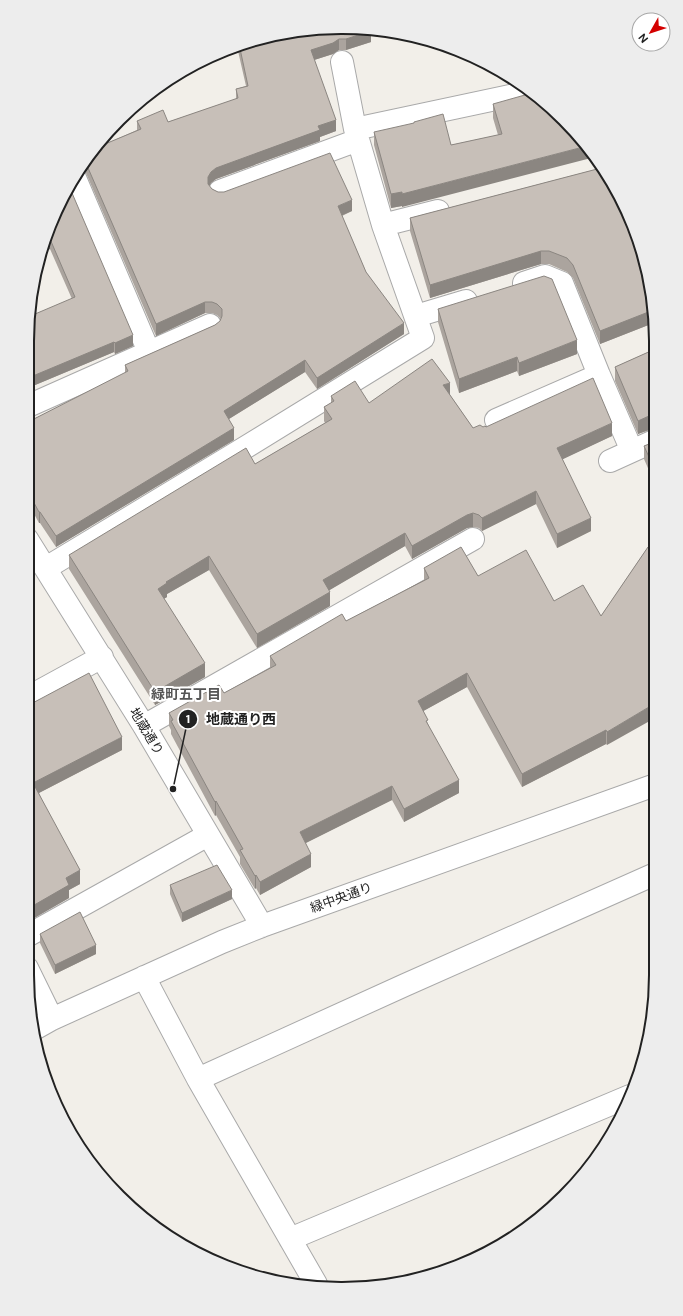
<svg xmlns="http://www.w3.org/2000/svg" width="683" height="1316" font-family="'DM Sans','Noto Sans JP',sans-serif">
<style>
.lines{fill:none;stroke-linecap:round;stroke-linejoin:round}
.minor-casing{stroke:#a9a9a9;stroke-width:24}
.minor{stroke:#fff;stroke-width:22}
.wall{fill:#aba49e}
.shaded-wall{fill:#8b8681}
.building{fill:#c7bfb8;stroke:#8b8681}
.labels{text-anchor:middle;stroke-width:4;stroke-linejoin:round;paint-order:stroke}
.street-label{font-size:13px;fill:#222;stroke:#fff}
.neighbourhood-label{font-size:14px;font-weight:bold;fill:#555;stroke:#fff}
.rim{fill:none;stroke:#222;stroke-width:2}
.leader{fill:none;stroke:#222;stroke-width:1.5}
.callout-dot{fill:#222;stroke:#fff;stroke-width:1.5}
.mark-label{font-size:12px;text-anchor:middle;font-weight:bold;fill:#fff}
.callout-label{font-size:14px;text-anchor:middle;font-weight:bold;fill:#222;stroke:#fff;stroke-width:4;stroke-linejoin:round;paint-order:stroke}
</style>
<rect width="100%" height="100%" fill="#f2efe9"/>
<g class="lines">
<defs>
<path id="minor" d="M342 62 355 129
M75 178 149 352
M220 191 358 140
M383 225 438 211
M524 283 545 276 562 283 599 375 632 451 654 441
M416 316 466 301
M28 406 210 325
M496 420 599 375
M610 461 632 451
M27 539 144 726 262 926
M46 568 233 455 423 338 383 225 355 129 529 92
M27 698 102 657
M144 726 473 539
M27 936 208 835
M27 968 52 1019
M144 977 198 1079 316 1284
M36 1028 52 1019 222 942 262 926 655 785
M198 1079 405 985 655 874
M290 1239 630 1096"/>
</defs>
<use href="#minor" class="minor-casing"/>
<use href="#minor" class="minor"/>
</g>
<path class="wall" d="M362 28 376 30 371 31V42L346 50H339L333 54 314 60 336 131 320 137V141L216 179 211 183 209 186 212 189 218 192 352 211 342 216 366 272 404 334 317 389 305 372 229 419 234 440 56 547 40 523H39L27 501 28 422 125 373V365L215 325 220 321 221 319 217 315 212 313H205L156 336 86 173 83 168H81L92 150 137 130V121L168 122 236 99V89L246 86 238 51V45L241 44Z
M493 104 549 105 402 207V206L391 208 374 145V132L451 145 498 135 493 118Z
M601 168 653 300V329L651 324 600 344 573 278 567 272 549 264H541L430 298 410 231V218Z
M60 202 133 346 115 354 114 352 28 388V321L72 299 50 249 42 252V250Z
M438 309 577 354 519 376 517 371 459 393 438 322Z
M653 350 654 429 649 430 638 434 615 381V367Z
M450 395 473 428 486 427 612 436 562 459 591 531 557 548 536 504 482 531 479 528 473 527 467 528 412 559 405 546 329 590 330 606 257 648 209 570 167 594V597L164 599 205 677 155 705 69 569V555L255 464 325 423 324 421V407L331 403V396L369 403Z
M654 442V482L644 459V446Z
M648 547 607 745 606 744 522 787 467 687 423 711 428 724 459 793 404 822 392 800 305 843 311 867 260 895 256 888 255 889 240 864V857L216 815 215 816 171 734V730L169 726V713L224 693 270 668V656L346 621 424 580V568L478 576 601 616Z
M27 706 122 750 39 793 80 884 69 890V898L29 921 27 918Z
M170 885 232 899 182 922 170 894Z
M40 934 96 954 55 974 40 943Z"/>
<path class="shaded-wall" d="M371 31V42L346 50V39Z
M339 39V50L333 54 311 61V50Z
M336 120V131L320 137V141L216 179 211 183 208 189V177L211 172 216 168 318 126Z
M587 146 591 150 595 157 402 207V194Z
M402 192V206L391 208V194Z
M352 200V211L338 217V206Z
M50 239V249L42 252V248L45 241Z
M541 251V264L430 298V285Z
M205 302V313L156 336V324Z
M651 311V324L600 344V331Z
M404 323V334L317 389V378Z
M133 335V346L115 354V343Z
M577 340V354L519 376V363Z
M114 342V352L28 388V378Z
M517 357V371L459 393V379Z
M305 360V372L224 422V411Z
M450 383V396L443 385Z
M649 416V430L638 434V421Z
M612 423V436L557 462V448Z
M234 428V440L56 547V536Z
M536 491V504L482 531V518Z
M39 512H40V523H39Z
M473 513V527L467 528 412 559V546L467 515Z
M591 518V531L557 548V534Z
M405 533V546L323 594V580Z
M209 556V570L167 594V597L158 602V589L166 582Z
M330 592V606L257 648V634Z
M205 663V677L155 705V692Z
M467 673V687L418 714V701Z
M654 704 655 718 607 745V732Z
M606 730V744L522 787V774Z
M122 737V750L33 796V783Z
M459 780V793L404 822V809Z
M392 786V800L300 846V832Z
M216 801V815L215 816V802Z
M311 854V867L260 895V882Z
M80 870V884L69 890V898L29 921V908L66 878Z
M256 875V888L255 889V876Z
M232 890V899L182 922V913Z
M96 945V954L55 974V965Z"/>
<path class="building" d="M362 28 371 29V31L346 39H339L333 43 311 50 336 120 318 126 320 130 216 168 211 172 208 177V184L212 189 218 192H224L330 153 352 200 338 206 366 272 404 323 317 378 305 360 224 411 234 428 56 536 40 512H39L27 490 28 422 128 371 125 365 215 325 220 321 222 316V309L217 304 212 302H205L156 324 85 161 93 149 141 129 137 121 163 110 168 122 238 98 236 89 248 86 239 44 301 30Z
M532 93 549 105 587 146 402 194V192L391 194 374 132 414 123V122L443 114 451 145 502 134 493 104Z
M601 168 632 221 653 300V316L651 311 600 331 573 265 567 258 549 251H541L430 285 410 218Z
M69 186 133 335 115 343 114 342 28 378V317L75 297 50 239 45 241 60 202Z
M544 276 552 279 577 340 519 363 517 357 459 379 438 309Z
M653 350 654 415 649 416 638 421 615 367Z
M432 359 450 383 443 385 473 428 480 425 483 427 485 426 486 427 593 378 612 423 557 448 591 518 557 534 536 491 482 518 479 515 473 513 467 515 412 546 405 533 323 580 330 592 257 634 209 556 166 582 167 583 158 589 205 663 155 692 69 555 246 448 255 464 332 419 324 407 334 401 331 396 355 381 369 403Z
M654 442V468L644 446Z
M461 547 478 576 526 550 554 601 583 585 601 616 648 547 654 551V704L607 732 606 730 522 774 467 673 418 701 428 720 426 721 459 780 404 809 392 786 300 832 311 854 260 882 256 875 255 876 240 850 243 849 216 801 215 802 171 721 173 720 169 713 219 685 224 693 276 665 270 656 342 614 346 621 429 578 424 568Z
M89 673 122 737 33 783 80 870 66 878 69 885 29 908 27 905V706Z
M217 865 232 890 182 913 170 885Z
M80 912 96 945 55 965 40 934Z"/>
<g class="labels">
<g class="street-label">
<text transform="translate(147 731) rotate(59)" y="5">地蔵通り</text>
<text transform="translate(341 897) rotate(-20)" y="5">緑中央通り</text>
</g>
<g class="neighbourhood-label">
<text x="186" y="699">緑町五丁目</text>
</g>
</g>
<path d="M0 0H683V1316H0ZM341 34H342A307 307 0 0 1 649 341V975A307 307 0 0 1 342 1282H341A307 307 0 0 1 34 975V341A307 307 0 0 1 341 34Z" fill="#ededed" fill-rule="evenodd"/>
<path class="rim" d="M341 34H342A307 307 0 0 1 649 341V975A307 307 0 0 1 342 1282H341A307 307 0 0 1 34 975V341A307 307 0 0 1 341 34Z"/>
<path class="leader" d="M173 789L188 719"/>
<g class="callout-dot">
<circle cx="173" cy="789" r="4"/>
<circle cx="188" cy="719" r="10"/>
</g>
<g class="mark-label">
<text x="188" y="723">1</text>
</g>
<g class="callout-label">
<text x="241" y="724">地蔵通り西</text>
</g>
<g transform="translate(651 32) rotate(231)"><circle r="19" fill="#ffffff" stroke="#a7a7a7"/>
<path d="M0-3L7 15L0 10L-7 15Z" fill="#d40000"/>
<text y="-6" font-size="11" font-weight="bold" text-anchor="middle" fill="#222222">N</text>
</g>
</svg>
